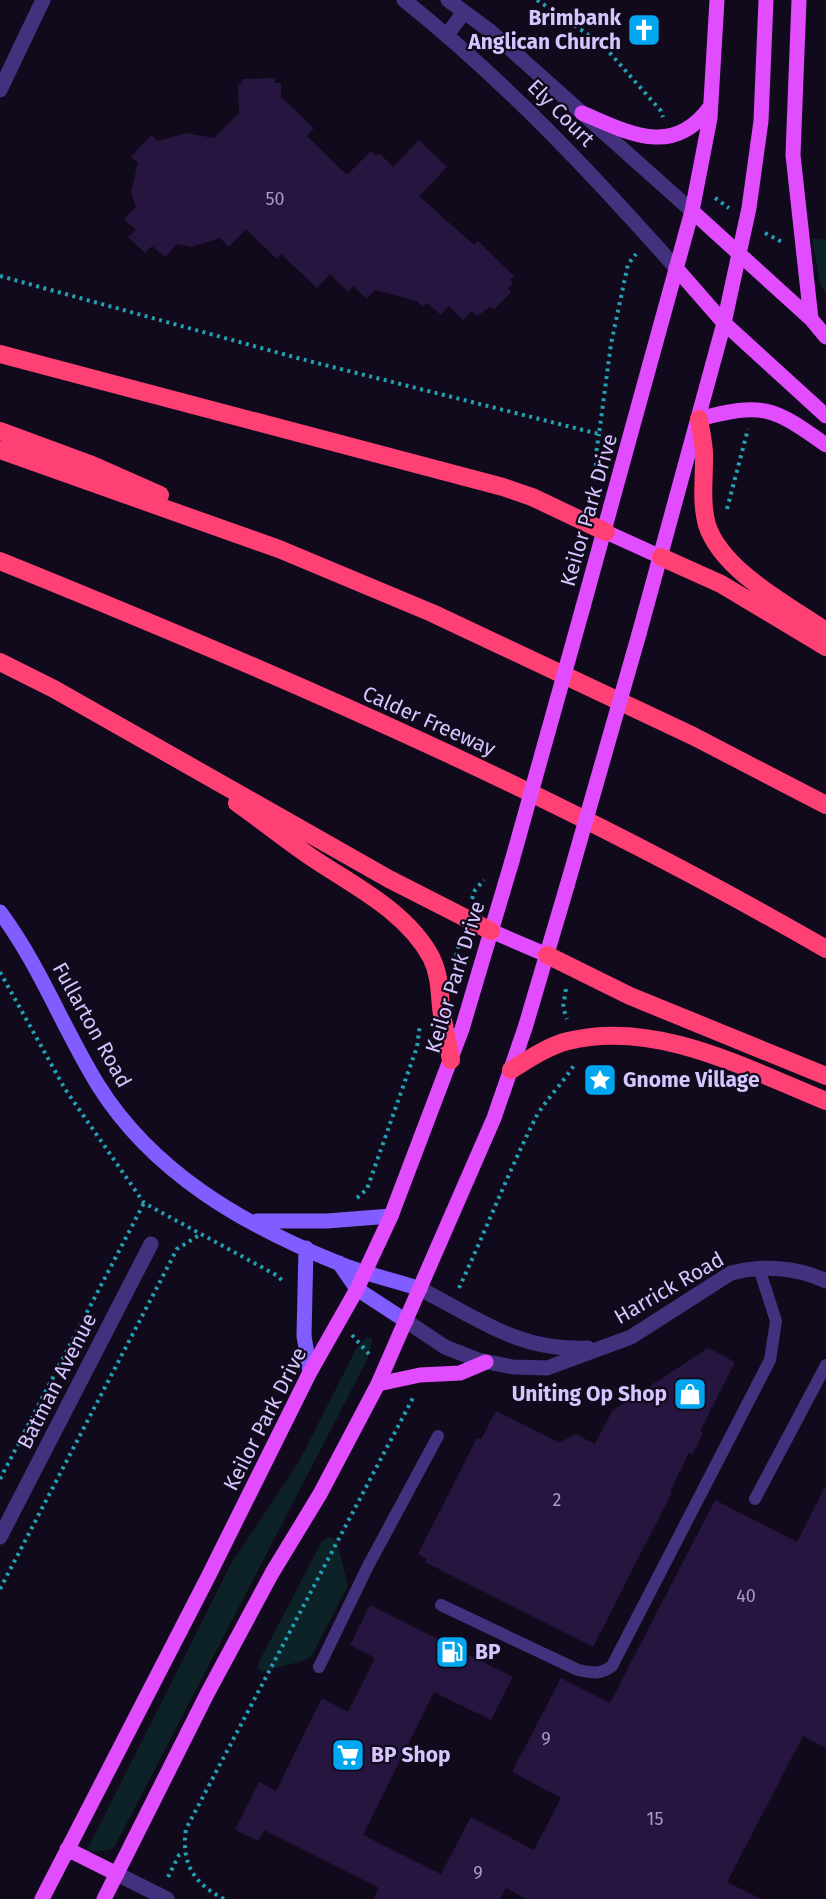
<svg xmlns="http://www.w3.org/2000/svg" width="826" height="1899" font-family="'Fira Sans',sans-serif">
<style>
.green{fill:#0d2226}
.building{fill:#26153e}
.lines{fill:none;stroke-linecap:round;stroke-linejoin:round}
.path{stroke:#249fb3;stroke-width:4;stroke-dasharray:3 4.5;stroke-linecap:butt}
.lane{stroke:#44317e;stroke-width:12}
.street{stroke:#44317e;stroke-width:15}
.secondary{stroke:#815cff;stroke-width:15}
.primary{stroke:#e14cff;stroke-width:15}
.highway{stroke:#ff4074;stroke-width:18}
.primary-bridge{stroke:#e14cff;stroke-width:15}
.labels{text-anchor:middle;stroke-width:4.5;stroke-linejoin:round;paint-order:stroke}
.number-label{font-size:18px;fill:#ab99cf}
.poi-label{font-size:21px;font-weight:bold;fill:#d7c5ff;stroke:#110a1c;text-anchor:start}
.street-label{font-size:21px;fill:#d7c5ff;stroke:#110a1c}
</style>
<rect width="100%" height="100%" fill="#110a1c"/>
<path class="green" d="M812 238 826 240V294L820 284Z
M367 1337 372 1339V1342L367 1360 115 1846 110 1850 86 1852 231 1564 301 1458 356 1349Z
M329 1537 335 1539 338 1545 348 1586 312 1655 303 1661 261 1672 258 1667 260 1660 322 1541Z"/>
<path class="building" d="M275 78V83H281V97L314 128 307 136 347 175 371 151 376 156 379 153 393 167 419 140 447 167 419 196 474 245 478 241 514 276 510 280 513 283 508 288 511 292 494 310 490 307 477 316 471 311 463 320 449 306 441 315 427 303 423 307 417 301 375 290 367 299 353 286 348 292 330 274 317 288 281 254 277 259 246 229 229 247 220 238 191 247 177 244 165 257 152 246 145 253 128 237 136 230 124 219 136 207 131 192 138 163 131 157 151 135 158 141 186 133 214 138 239 113 238 84H242V79Z
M708 1348 735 1362 700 1431 703 1433 692 1455 689 1453 670 1491 672 1492 593 1647 425 1562 427 1559 418 1554 477 1438 481 1439 496 1411 560 1443 575 1434 595 1444 612 1411Z
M826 1485V1748L803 1736 727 1882 761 1899H526L506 1888 500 1899H373L379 1888 264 1830 258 1841 235 1830 259 1782 276 1791 322 1698 348 1712 375 1658 350 1645 370 1605 513 1677 491 1720 434 1692 363 1835 441 1874 471 1817 534 1850 561 1798 512 1772 561 1678 610 1703 715 1500 797 1542Z"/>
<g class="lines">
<path class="path" d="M537 0 602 44 661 111 663 117
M715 198 729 208
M765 233 782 242
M0 276 301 359 599 434 611 344 628 264 636 254
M598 473 595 460 599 434
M727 509 748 429
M472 899 475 890 484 880
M456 956 461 937
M0 972 65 1089 144 1203 278 1276 284 1283
M566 989 563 1007 567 1019
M357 1198 367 1189 417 1047 420 1024
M459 1288C485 1232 508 1173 536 1117 543 1103 574 1070 575 1062
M352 1335 369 1354
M0 1479 144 1203
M0 1589 177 1249 201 1234
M168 1877 179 1855 183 1852
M224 1899C193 1883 181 1863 186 1829L414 1396"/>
<path class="lane" d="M755 1499 826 1365
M441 1605 578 1670C592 1673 600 1675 612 1666L770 1360 776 1321 759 1268
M319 1667 368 1566 438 1436"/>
<path class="street" d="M404 0C506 82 589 170 676 268
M448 0 490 31 692 211
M447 35 464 12
M0 90 43 0
M420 1289C478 1318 519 1352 588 1348
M406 1321 445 1347 478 1360 513 1367 547 1368 631 1337 731 1273C762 1265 797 1267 826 1281
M0 1537 151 1244
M117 1874 167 1899"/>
<path class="secondary" d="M0 912C40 966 63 1028 98 1085 153 1173 244 1225 338 1263 364 1274 394 1280 420 1289
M257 1221H327L391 1216
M306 1248 304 1336 310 1372
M339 1263 357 1289 406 1321"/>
<path class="primary" d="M799 0 793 155 811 319
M582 113C629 133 673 158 710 107
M692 211 811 319 826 337
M676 268 724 323 826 416
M699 419C763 402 773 407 826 445
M606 532 661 557
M583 607 692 211 710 118 717 0
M639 634 724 323 749 208 761 121 766 0
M491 931 547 955
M378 1384 420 1375 460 1373 486 1362
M67 1849 117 1874
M42 1899 207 1579 310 1372 357 1289 391 1216 462 1029 512 861
M104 1899 207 1694 272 1573 320 1494 378 1384 494 1118 525 1028 567 886"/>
<path class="highway" d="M0 354 503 487 532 497 606 532
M699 419C701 432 705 447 704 460 704 482 701 503 707 525 722 571 788 605 826 631
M0 431 92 465 160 495
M0 450 279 549 432 613 693 736 826 805
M661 557 721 584 826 647
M0 561C282 675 563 797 826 949
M0 662 54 689 389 879 491 931
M237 803C261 820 284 838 308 855 350 884 406 910 431 957 441 977 439 995 442 1015 445 1030 448 1045 451 1060
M547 955 630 996 826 1076
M511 1070C529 1059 548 1046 568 1041 656 1019 747 1069 826 1101"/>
<path class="primary-bridge" d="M512 861 583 607
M567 886 639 634"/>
</g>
<defs>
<symbol id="church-square" viewBox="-11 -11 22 22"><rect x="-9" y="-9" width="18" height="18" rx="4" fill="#00a7f0" stroke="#110a1c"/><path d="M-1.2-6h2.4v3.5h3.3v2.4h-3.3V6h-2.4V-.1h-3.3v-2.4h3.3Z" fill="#fff"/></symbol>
<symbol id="sight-square" viewBox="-11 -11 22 22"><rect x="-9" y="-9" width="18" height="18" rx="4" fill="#00a7f0" stroke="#110a1c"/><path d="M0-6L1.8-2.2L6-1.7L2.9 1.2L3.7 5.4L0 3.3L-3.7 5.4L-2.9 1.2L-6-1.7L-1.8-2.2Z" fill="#fff"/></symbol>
<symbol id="shop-square" viewBox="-11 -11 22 22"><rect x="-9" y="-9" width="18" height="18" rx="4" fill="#00a7f0" stroke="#110a1c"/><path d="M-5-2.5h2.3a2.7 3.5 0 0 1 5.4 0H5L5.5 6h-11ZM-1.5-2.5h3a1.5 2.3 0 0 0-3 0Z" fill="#fff"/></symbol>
<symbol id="fuel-square" viewBox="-11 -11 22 22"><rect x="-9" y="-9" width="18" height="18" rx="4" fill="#00a7f0" stroke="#110a1c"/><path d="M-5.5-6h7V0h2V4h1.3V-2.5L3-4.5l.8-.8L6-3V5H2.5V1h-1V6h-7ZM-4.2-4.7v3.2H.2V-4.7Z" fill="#fff"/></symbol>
<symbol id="supermarket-square" viewBox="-11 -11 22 22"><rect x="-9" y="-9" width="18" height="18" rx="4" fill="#00a7f0" stroke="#110a1c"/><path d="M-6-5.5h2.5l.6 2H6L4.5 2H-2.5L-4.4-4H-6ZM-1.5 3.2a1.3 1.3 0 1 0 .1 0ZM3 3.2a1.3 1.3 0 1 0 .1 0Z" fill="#fff"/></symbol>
</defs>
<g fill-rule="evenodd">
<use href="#church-square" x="625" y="11" width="38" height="38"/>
<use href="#sight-square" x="581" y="1061" width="38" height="38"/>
<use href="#shop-square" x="671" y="1375" width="38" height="38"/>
<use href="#fuel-square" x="433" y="1633" width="38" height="38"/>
<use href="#supermarket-square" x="329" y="1736" width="38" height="38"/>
</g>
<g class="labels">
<g class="number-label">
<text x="275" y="205">50</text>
<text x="557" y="1506">2</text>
<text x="746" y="1602">40</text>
<text x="546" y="1745">9</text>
<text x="655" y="1825">15</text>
<text x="478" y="1879">9</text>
</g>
<g class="poi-label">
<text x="621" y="25" text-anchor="end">Brimbank<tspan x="621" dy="24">Anglican Church</tspan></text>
<text x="623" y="1087">Gnome Village</text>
<text x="667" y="1401" text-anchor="end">Uniting Op Shop</text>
<text x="475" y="1659">BP</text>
<text x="371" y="1762">BP Shop</text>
</g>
<g class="street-label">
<text transform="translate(561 113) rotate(45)" y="7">Ely Court</text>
<text transform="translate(589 510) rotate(-74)" y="7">Keilor Park Drive</text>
<text transform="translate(429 721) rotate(24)" y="7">Calder Freeway</text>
<text transform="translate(455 977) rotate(-73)" y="7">Keilor Park Drive</text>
<text transform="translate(92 1025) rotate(61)" y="7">Fullarton Road</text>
<text transform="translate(669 1288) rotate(-30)" y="7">Harrick Road</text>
<text transform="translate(57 1381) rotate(-63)" y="7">Batman Avenue</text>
<text transform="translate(265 1419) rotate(-63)" y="7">Keilor Park Drive</text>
</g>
</g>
</svg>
